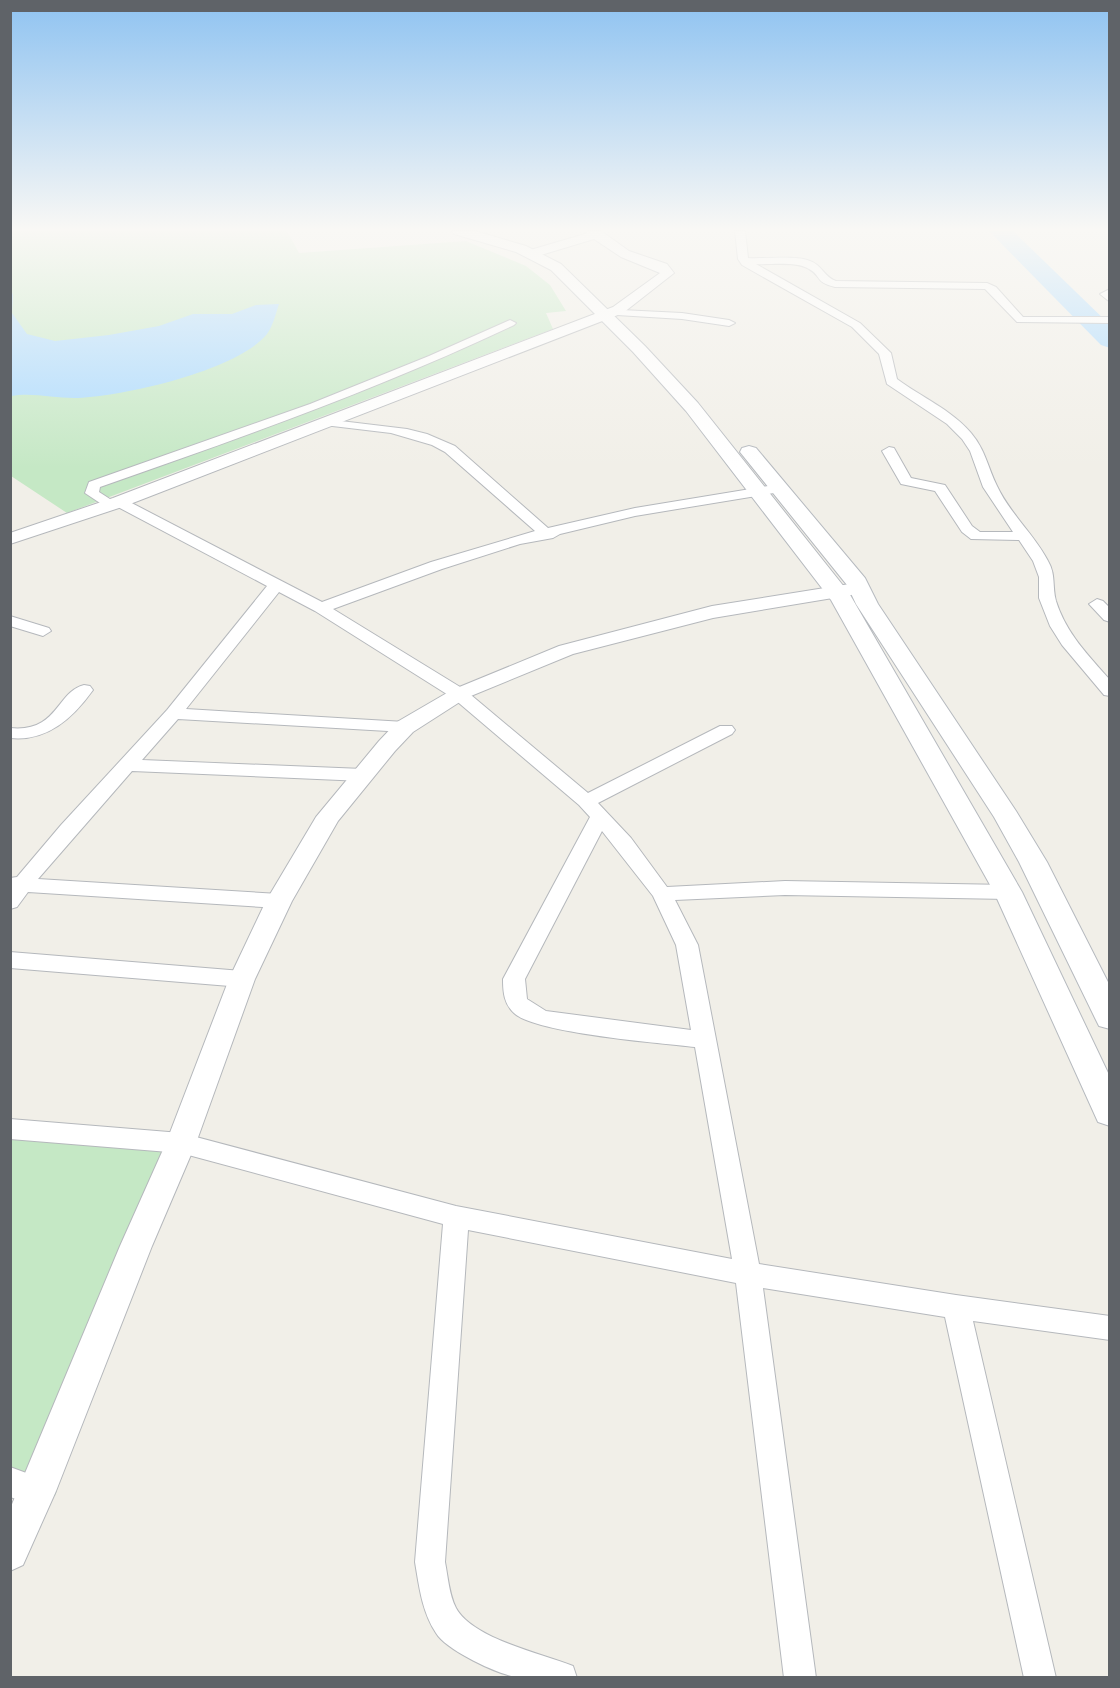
<svg xmlns="http://www.w3.org/2000/svg" width="1120" height="1688" font-family="'Archivo Narrow',sans-serif">
<style>
.green{fill:#c5e8c5}
.water{fill:#aadaff}
.lines{fill:none;stroke-linecap:round;stroke-linejoin:round}
.river{fill:#aadaff;fill-rule:evenodd}
.minor-casing{stroke:#b5b8bc;stroke-width:2}
.tertiary-casing{stroke:#b5b8bc;stroke-width:2}
.secondary-casing{stroke:#b6babf;stroke-width:2}
.minor{fill:#fff;fill-rule:evenodd}
.tertiary{fill:#fff;fill-rule:evenodd}
.secondary{fill:#fff;fill-rule:evenodd}
</style>
<rect width="100%" height="100%" fill="#f1efe8"/>
<path class="green" d="M10 231H287L299 253 466 241 526 266 550 285 566 311 546 313 553 329 67 513 11 476Z
M10 1129 178 1142 55 1496 11 1481Z"/>
<path class="water" d="M10 287 13 295 12 313 27 334 55 341 109 335 159 326 193 314H232L256 305 279 304C276 313 273 326 267 334 237 371 121 397 74 398 53 398 32 392 11 396Z"/>
<g class="lines">
<path class="river" d="M989 231H1013L1110 325V348L1101 345Z"/>
<defs>
<path id="minor" d="M735 231H745L748 258C765 259 795 255 810 261 822 265 824 277 836 281L987 283 996 287 1023 317H1110V323L1017 322 985 289 835 287C814 282 822 276 809 269 796 261 771 265 756 264L860 323 891 353 897 379C921 397 952 410 971 433 985 449 988 468 997 486 1010 514 1034 534 1048 561 1056 574 1052 587 1056 601 1066 633 1088 655 1110 680V696L1104 695 1062 645 1050 626 1039 598V577L1033 561 1019 540 971 539 962 532 935 491 901 484 882 451 889 447 894 448 911 478 945 485 972 526 980 532H1013L983 487 970 451 962 439 947 424 887 384 879 354 852 327 742 265 738 259Z
M1110 289V302L1100 294Z
M621 310 682 313 729 320 735 323 729 326 682 319 617 315 615 313Z
M510 320 516 323 514 325C379 389 240 438 100 487L99 492 113 501 119 498 124 499 322 602 431 562 535 531 445 452 432 445 391 433 324 425 323 422 324 419 407 429 427 434 455 446 548 528 635 508 780 484 785 485 787 488 785 491 780 492 635 516 560 534 553 538 520 544 442 569 333 609 465 690 588 793 720 726H732L735 730 732 734 598 803 631 838 667 887 785 881 1008 885 1015 887 1018 892 1015 897 1008 899 785 895 675 900 698 945 759 1264 956 1295 1110 1316V1340L973 1321 1056 1678H1024L945 1317 763 1288 816 1678H784L736 1283 468 1230 445 1562C448 1577 449 1595 456 1608 473 1639 541 1653 573 1666L577 1678C558 1678 535 1681 516 1677 497 1674 446 1650 436 1633 422 1612 419 1586 415 1562L443 1224 181 1153 10 1139V1119L181 1133 456 1206 732 1259 695 1047C660 1043 534 1033 514 1013 504 1004 503 992 503 979L590 817 579 805 453 698 315 611 279 592 186 709 405 722 411 723 414 727 411 731 405 732 178 719 142 760 363 769 370 771 372 775 370 779 363 781 132 771 38 879 279 894 286 896 289 901 286 906 279 908 28 892 17 907 10 909V878L17 877 61 825 167 710 267 586 116 506 109 509 85 493 89 482 310 404 429 356ZM602 831 653 896 676 945 691 1030 546 1011 527 999 525 979Z
M1097 599 1103 601 1110 608V622L1104 620 1089 604Z
M10 616 49 628 51 631 43 636 10 626Z
M84 685 90 686 93 690C73 718 47 742 10 738V728C58 733 56 692 84 685Z
M10 952 242 971 250 973 253 979 250 985 242 987 10 968Z
M10 1467 48 1481 53 1491 48 1501 38 1506 10 1497Z"/>
<path id="tertiary" d="M588 231H601L629 251 667 264 674 273 623 313 125 506 10 544V533L113 498 613 307 660 273 621 257 594 239 531 258 525 254 527 251 585 234Z
M856 583 863 585 866 589 863 593 713 618 573 654 466 698 413 732 395 751 338 821 292 901 255 979 196 1143 152 1246 56 1491 23 1565 10 1571V1509L120 1246 166 1143 229 979 266 901 316 817 379 741 397 722 452 690 559 646 712 606Z"/>
<path id="secondary" d="M452 231H475L526 246 561 264 645 346 698 403 849 593 1022 892 1110 1077V1126L1098 1122 994 892 831 600 686 411 633 352 551 270 516 252 454 234Z
M749 446 756 448 865 578 878 604 1016 811 1047 862 1110 986V1029L1099 1026 1095 1018 1019 862 994 817 856 604 847 585 740 452 742 448Z"/>
</defs>
<use href="#minor" class="minor-casing"/>
<use href="#tertiary" class="tertiary-casing"/>
<use href="#secondary" class="secondary-casing"/>
<use href="#minor" class="minor"/>
<use href="#tertiary" class="tertiary"/>
<use href="#secondary" class="secondary"/>
</g>
<linearGradient id="sky" x2="0" y2="1"><stop stop-color="#8fc3f1"/><stop offset="0.49" stop-color="#f9f8f5"/><stop offset="1" stop-color="#f9f8f5" stop-opacity="0"/></linearGradient>
<rect width="1120" height="468" fill="url(#sky)"/>
<rect width="1120" height="1688" fill="none" stroke="#5f6368" stroke-width="24"/>
</svg>
